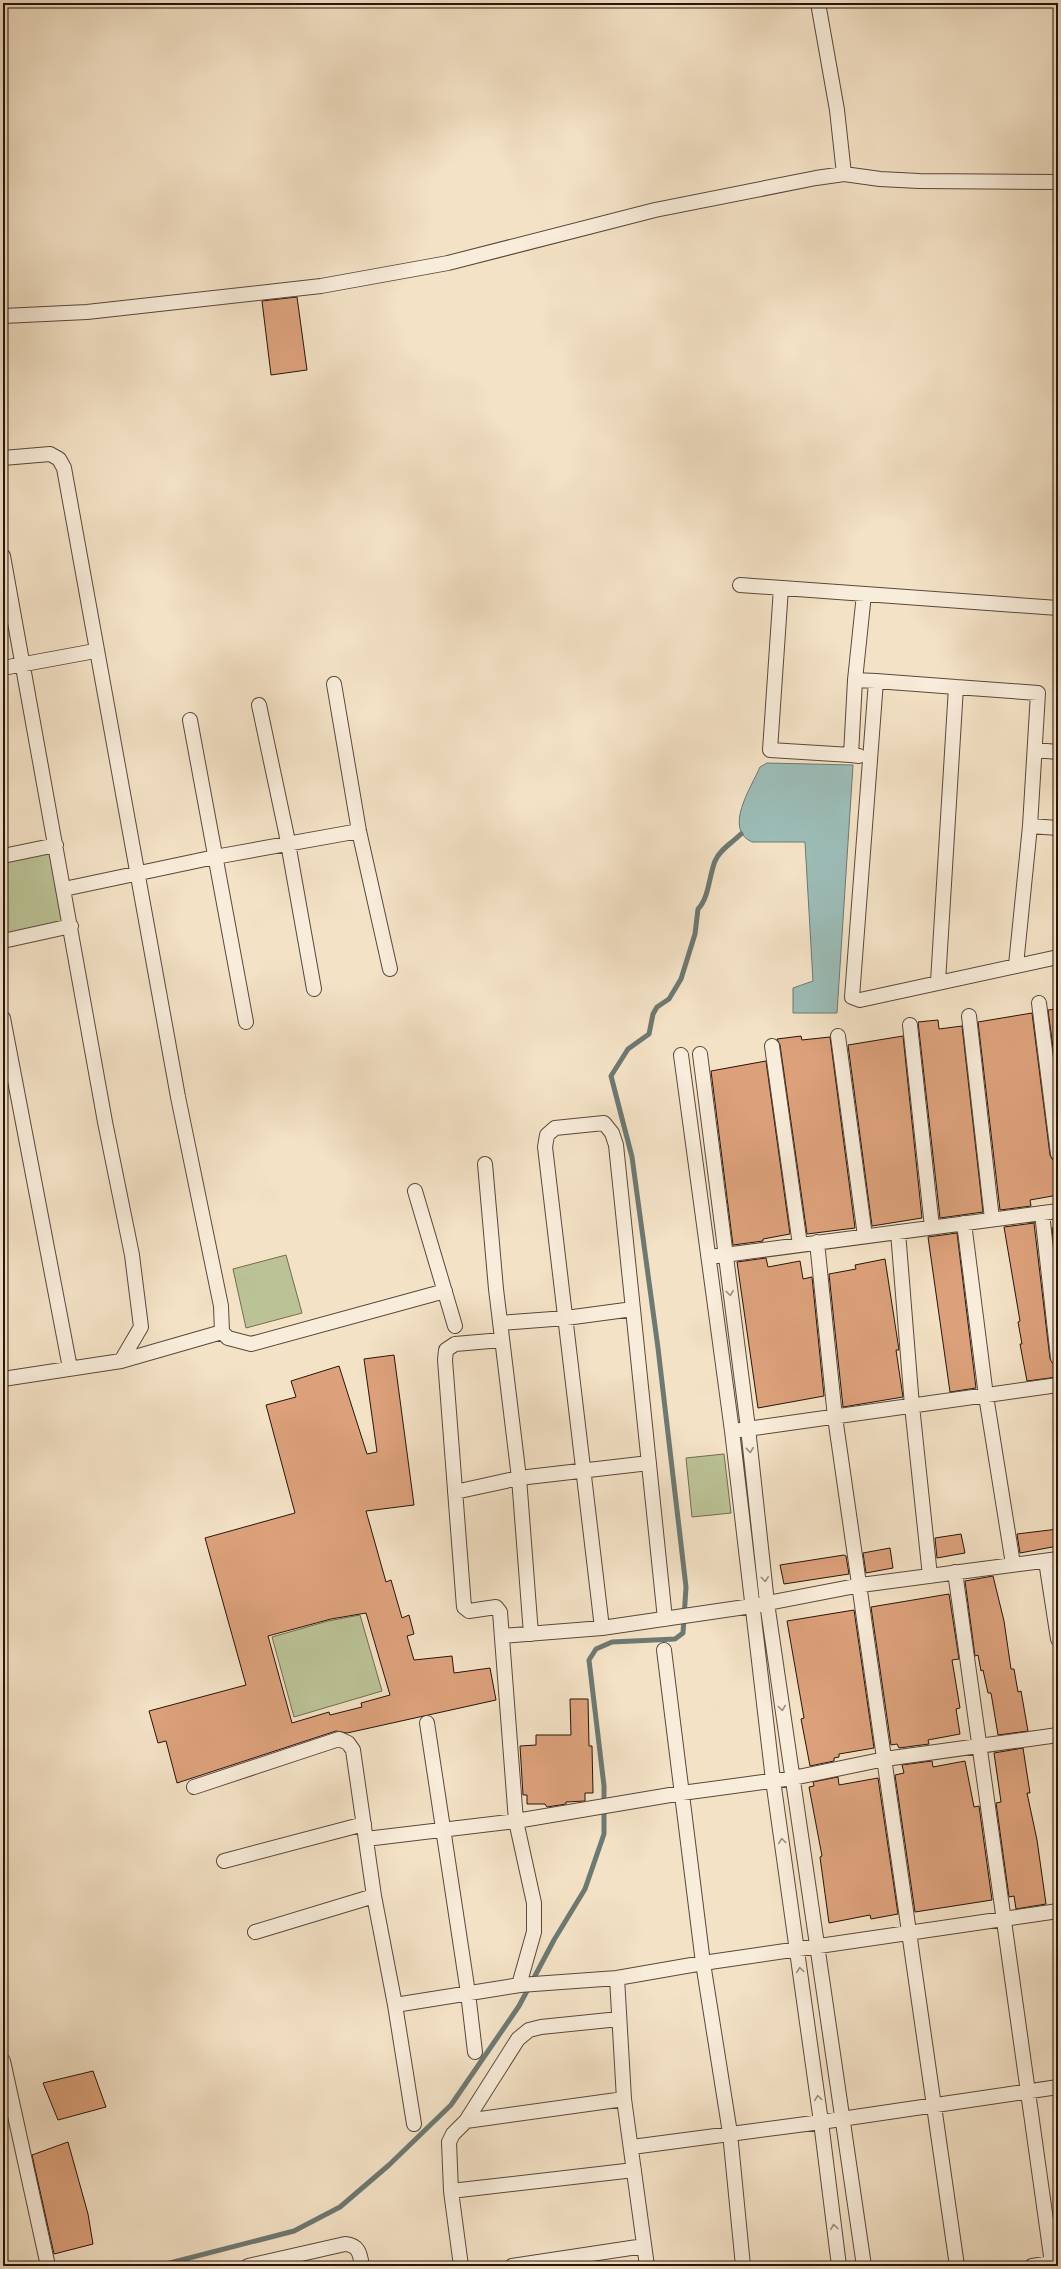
<svg xmlns="http://www.w3.org/2000/svg" width="1061" height="2269" font-family="Alegreya,serif">
<style>
.green{fill:#bbc396;stroke:#706c50}
.water{fill:#9cbdb8;stroke:#6d7973}
.lines{fill:none;stroke-linecap:round;stroke-linejoin:round}
.stream{stroke:#6d7973;stroke-width:5}
.building{fill:#dca17b;stroke:#26140b;fill-rule:evenodd}
.minor-casing{stroke:#5a483a;stroke-width:16}
.minor{stroke:#f8ecda;stroke-width:14}
.oneway{stroke:#9a8b7d}
</style>
<rect width="100%" height="100%" fill="#f4e2c6"/>
<filter id="stains"><feTurbulence type="fractalNoise" baseFrequency=".005" numOctaves="4"/><feColorMatrix values="0 0 0 0 .2 0 0 0 0 .09 0 0 0 0 .02 0 0 0 .5 -.17"/></filter>
<radialGradient id="worn" r=".72"><stop offset=".6" stop-color="#630" stop-opacity="0"/><stop offset="1" stop-color="#630" stop-opacity=".3"/></radialGradient>
<path class="green" d="M56 845 71 926 3 941V856Z
M286 1255 302 1313 246 1328 233 1269Z
M724 1454 731 1513 692 1517 686 1458Z
M360 1615 382 1691 294 1717 272 1637 328 1621Z"/>
<path class="water" d="M767 763 853 765 837 1013H793V988L813 981 805 842H752C723 829 751 788 760 767Z"/>
<g class="lines">
<path class="stream" d="M158 2266 294 2231 340 2207 389 2165 451 2105 519 2006 554 1940 585 1889 604 1834V1786L589 1660 596 1649 612 1642 675 1639 683 1633 686 1587 658 1348 632 1157 611 1076 628 1049 649 1034 653 1014 657 1007 669 999 681 979 695 934 698 909C709 898 709 876 715 861 720 849 732 843 741 834"/>
</g>
<path class="building" d="M297 297 307 370 271 375 262 301Z
M1058 1009V1086L1048 1010Z
M1032 1013 1050 1155 1052 1159 1058 1162V1195L1030 1200 1031 1206 1000 1210 978 1022Z
M938 1020 939 1029 962 1026 983 1212 940 1218 918 1022Z
M801 1036 802 1040 830 1037 855 1228 807 1234 780 1045 777 1039Z
M903 1036 922 1218 872 1226 848 1045Z
M766 1061 790 1234 763 1239V1241L733 1245 711 1071Z
M1034 1223 1050 1359 1055 1366 1057 1377 1027 1381 1020 1344H1022L1018 1322 1020 1321 1004 1227Z
M1058 1227V1280L1052 1228Z
M957 1233 976 1388 950 1392 928 1237Z
M766 1258 768 1267 800 1261 803 1279 812 1277 824 1396 758 1408 737 1262Z
M885 1259 899 1350H896L903 1397 843 1407 829 1274 856 1269 855 1265Z
M394 1355 414 1505 366 1511 386 1582 391 1580 402 1618 409 1615 414 1634 407 1636 414 1660 452 1656 454 1673 490 1668 496 1700 347 1733 336 1731 177 1783 166 1741 158 1743 149 1711 246 1685 205 1538 295 1513 266 1405 296 1397 291 1381 339 1366 367 1454 377 1452 364 1359ZM366 1613 390 1695 361 1703 362 1707 330 1715 329 1712 292 1723 268 1636 331 1619Z
M1058 1529V1546L1020 1553 1017 1534Z
M961 1534 965 1553 937 1558 935 1538Z
M890 1548 893 1568 866 1573 863 1553Z
M844 1555 846 1556 849 1574 784 1584 780 1565Z
M993 1576 1004 1621 1011 1669H1014L1018 1692 1021 1691 1028 1731 998 1735 991 1693H988L983 1670 981 1671 978 1655 975 1656 965 1581Z
M949 1594 959 1659 952 1660 960 1708 956 1709 960 1734 928 1740 929 1744 899 1748 897 1744 891 1745 871 1607Z
M854 1610 874 1748 839 1754V1757L834 1758V1761L810 1766 801 1719 804 1718 787 1621Z
M570 1699H588L589 1746H592L593 1793H585V1801L566 1802V1804L547 1807 545 1804H527V1795H523L520 1746 536 1745V1735H571Z
M1023 1748 1030 1793H1027L1037 1840 1046 1904 1016 1909 1014 1896 1009 1897 996 1803 1001 1802 994 1753Z
M932 1761 933 1767 965 1761 974 1807 979 1806 992 1900 915 1912 895 1775 904 1773 902 1765Z
M838 1777 839 1785 878 1778 898 1914 871 1919 870 1915 829 1923 820 1857 822 1856 809 1787 814 1786 813 1782Z
M93 2071 106 2107 58 2120 43 2083Z
M68 2142 88 2214 93 2244 54 2254 32 2155Z"/>
<g class="lines">
<defs>
<path id="minor" d="M818 3 837 110 844 174
M3 316 87 312 321 286 448 263 655 210 816 178 844 174 880 179 919 181 1058 182
M3 458 50 454 59 459 64 468 178 1097 221 1306 222 1332 121 1361 3 1379
M3 556 105 1122 132 1255 141 1327 121 1361
M740 585 1058 608
M781 588 770 750 851 755
M864 594 855 680 876 681 852 997 860 1000 1058 957
M3 668 95 651
M855 680 851 755 859 756
M876 681 956 687
M334 684 359 831 390 969
M259 705 286 832 314 989
M190 720 246 1022
M1035 750 1058 752
M1030 826 1058 828
M3 856 56 845
M64 889 215 857 359 831
M3 941 71 926
M938 982 956 687 1038 693 1030 826 1016 965
M1039 1003 1058 1154
M969 1016 992 1219
M3 1018 70 1368
M910 1025 932 1227
M838 1036 865 1236
M772 1046 800 1245
M700 1054 748 1428 767 1603 864 2266
M681 1055 732 1431 773 1780 821 2122 839 2266
M485 1164 496 1289 519 1478 531 1634
M415 1191 455 1326
M1042 1213 1058 1358
M964 1223 986 1396 1013 1564
M898 1232 912 1406 930 1576
M817 1242 835 1417 957 2266
M717 1256 1058 1211
M500 1323 566 1318 633 1309
M222 1332 228 1338 251 1344 445 1291
M502 1340 455 1344 446 1350 445 1360 464 1607 469 1611 496 1607 500 1612 516 1821 534 1903V1932L519 1985
M740 1430 1058 1385
M455 1492 519 1478 649 1463
M1046 1561 1058 1639
M955 1572 1052 2263
M602 1628 545 1147 547 1135 555 1128 604 1123 612 1133 616 1145 665 1619
M502 1636 602 1628 752 1606 861 1585 1058 1559
M664 1650 703 1963 730 2133 743 2266
M427 1723 468 1993 475 2052
M194 1787 339 1739 348 1743 353 1750 374 1896 395 2005 414 2124
M366 1839 516 1821 682 1793 793 1778 885 1759 1058 1735
M224 1861 364 1824
M255 1932 374 1896
M617 1978 624 2099 647 2266
M395 2005 520 1985 617 1978 703 1963 1058 1911
M3 2061 48 2266
M466 2121 624 2099
M632 2147 821 2122 1058 2087
M451 2191 634 2170
M248 2266 345 2244C359 2245 360 2254 362 2266
M461 2266 451 2191 449 2142 453 2134 466 2121 518 2039 529 2030 541 2027 619 2019
M512 2266 644 2246
M1032 2266 1058 2262"/>
</defs>
<use href="#minor" class="minor-casing"/>
<use href="#minor" class="minor"/>
</g>
<defs><path id="oneway-chevron" d="M-2-3.5L2.5 0L-2 3.5" fill="none" stroke-width="1.6" stroke-linecap="round" stroke-linejoin="round"/></defs>
<g class="oneway">
<use href="#oneway-chevron" transform="translate(730 1293) rotate(83)"/>
<use href="#oneway-chevron" transform="translate(750 1450) rotate(84)"/>
<use href="#oneway-chevron" transform="translate(765 1579) rotate(84)"/>
<use href="#oneway-chevron" transform="translate(782 1708) rotate(82)"/>
<use href="#oneway-chevron" transform="translate(782 1841) rotate(-98)"/>
<use href="#oneway-chevron" transform="translate(800 1970) rotate(-98)"/>
<use href="#oneway-chevron" transform="translate(818 2098) rotate(-98)"/>
<use href="#oneway-chevron" transform="translate(834 2227) rotate(-97)"/>
</g>
<rect width="1061" height="2269" fill="none" stroke="#f4e2c6" stroke-width="16"/>
<rect x="4" y="4" width="1053" height="2261" fill="none" stroke="#26140b" stroke-width="2"/>
<rect x="8" y="8" width="1045" height="2253" fill="none" stroke="#26140b"/>
<rect width="100%" height="100%" filter="url(#stains)"/>
<rect width="100%" height="100%" fill="url(#worn)"/>
</svg>
